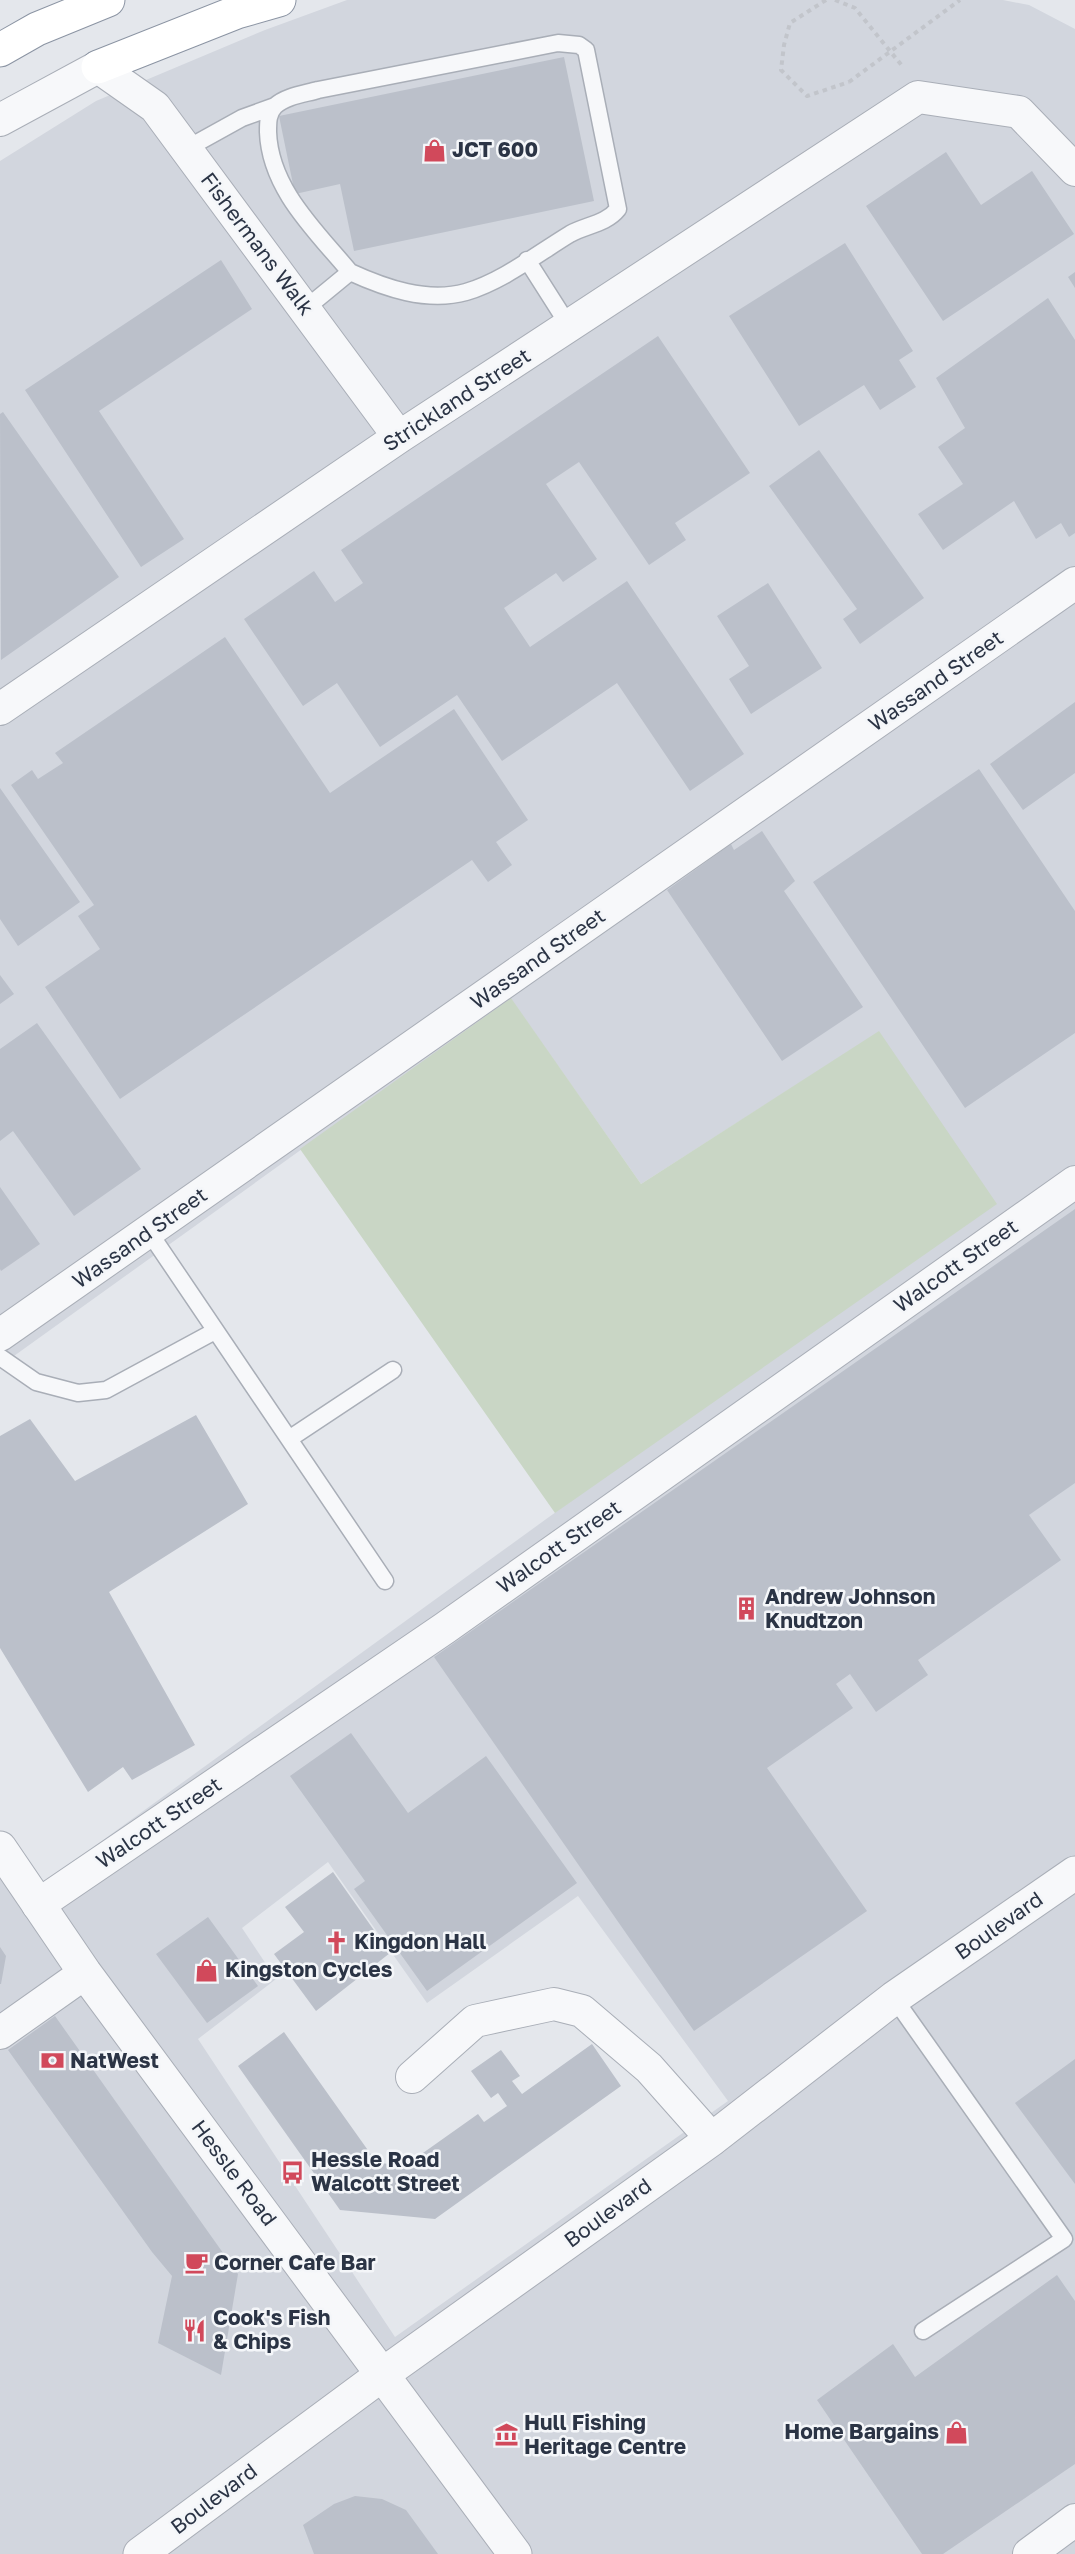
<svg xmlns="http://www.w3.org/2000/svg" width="1075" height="2554" font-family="'Golos Text',sans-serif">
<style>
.built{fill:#d2d6de;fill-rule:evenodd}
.green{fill:#c9d6c5}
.building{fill:#bbc0ca}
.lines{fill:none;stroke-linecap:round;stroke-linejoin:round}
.service-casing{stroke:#a9aeb7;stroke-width:19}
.minor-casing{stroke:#a9aeb7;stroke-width:34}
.tertiary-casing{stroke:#a9aeb7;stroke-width:35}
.trunk-casing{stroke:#8b94a3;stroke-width:35}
.path{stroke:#c2c5cb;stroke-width:4;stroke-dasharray:4.5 4.5;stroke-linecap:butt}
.service{stroke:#f7f8fa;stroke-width:16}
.minor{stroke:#f7f8fa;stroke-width:32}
.tertiary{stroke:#f7f8fa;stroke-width:33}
.trunk{stroke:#fff;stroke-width:33}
.path-bridge{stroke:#c2c5cb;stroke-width:4;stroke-dasharray:4.5 4.5;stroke-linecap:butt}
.labels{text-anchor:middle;stroke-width:5;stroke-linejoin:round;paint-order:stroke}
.poi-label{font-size:21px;font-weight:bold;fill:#2b3445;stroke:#f4f6f9;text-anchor:start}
.street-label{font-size:21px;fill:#2b3445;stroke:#f4f6f9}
</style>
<rect width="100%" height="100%" fill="#e4e7ec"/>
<path class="built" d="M347 0H1003L1029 5 1075 29V2554H0V1876L19 1901 745 1375 879 1032 641 1184 511 999 0 1366V161L96 101 265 30ZM328 1862 427 2003 578 1896 728 2101 395 2337 198 2039 276 1979 242 1928Z"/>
<path class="green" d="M511 998 641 1184 879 1031 997 1204 555 1513 300 1149Z"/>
<path class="building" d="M564 57 594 201 354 251 340 184 295 194 279 116Z
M946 152 981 205 1032 171 1074 234 943 321 866 206Z
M845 243 913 351 899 360 916 387 880 410 864 385 799 426 729 316Z
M221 260 252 309 99 411 184 539 141 567 25 390Z
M1075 272V288L1068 277Z
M1048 298 1075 340V533L1069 537 1061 523 1036 539 1014 501 943 550 918 514 963 484 938 447 965 428 936 378Z
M658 336 750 473 675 523 686 540 649 565 579 462 546 484 597 559 563 582 556 573 504 608 530 647 627 581 744 754 690 791 617 683 502 761 457 695 380 747 337 683 303 706 244 619 314 571 335 602 363 583 341 550Z
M3 412 119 577 1 660 0 414Z
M819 450 924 598 860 644 843 619 857 609 769 486Z
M768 583 822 668 751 714 729 679 749 666 717 616Z
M225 637 330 793 454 709 528 820 496 842 512 865 488 882 472 860 120 1099 45 987 100 949 78 916 94 905 11 785 32 770 38 779 63 763 55 753Z
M1075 702V773L1023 810 990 764Z
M979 769 1075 911V1033L965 1108 813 882Z
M0 788 80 902 18 946 0 919Z
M762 831 795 881 784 891 863 1007 782 1061 667 890 731 844 734 850Z
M0 975 14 994 0 1004Z
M37 1023 141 1169 74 1216 13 1131 0 1141V1049Z
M0 1187 40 1244 1 1271 0 1269Z
M1075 1209V1483L1029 1515 1061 1560 918 1660 928 1675 876 1712 850 1674 836 1684 853 1708 767 1768 867 1911 694 2031 434 1657Z
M196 1415 248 1504 109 1592 195 1745 132 1780 123 1767 88 1792 0 1648V1436L30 1419 75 1481Z
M351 1733 408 1813 486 1756 577 1883 427 1991 354 1889 365 1881 290 1776Z
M333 1872 390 1953 316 2011 274 1954 304 1932 285 1907Z
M208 1917 258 1986 207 2023 156 1954Z
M0 1947 6 1956 1 1984H0Z
M55 2016 238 2274 221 2375 158 2343 172 2276 152 2252 8 2050Z
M284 2032 377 2163 406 2165 478 2114 484 2122 507 2106 498 2093 491 2098 471 2071 501 2050 520 2076 512 2081 522 2094 592 2044 621 2086 435 2219 340 2210 238 2066Z
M1075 2059V2184L1015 2103Z
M1057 2275 1075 2301V2464L943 2554H922L817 2400 893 2344 915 2377Z
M355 2496 382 2499 406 2510 438 2554H314L303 2525 334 2504Z"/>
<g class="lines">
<defs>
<path id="service" d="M186 149 242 118 275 106
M527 260 569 326
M305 309 350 272C316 231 270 189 268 132 268 122 268 113 275 106 286 96 304 94 318 90L558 43 579 45 586 50 618 209C606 224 586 225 570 234 537 254 503 281 466 292 427 303 385 288 350 272
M149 1232 385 1581
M0 1357 36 1382 78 1393 106 1390 215 1331
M289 1439 393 1370
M894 1998 1064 2239 923 2331"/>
<path id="minor" d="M0 120 98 67 155 107 399 437
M0 709 399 437 918 97 1019 112 1075 170
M0 1335 1075 583
M38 1905 445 1628 1075 1182
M0 2033 85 1973
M412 2077 475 2021 554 2004 582 2011 649 2068 712 2139
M1029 2554 1075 2520"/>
<path id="tertiary" d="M0 1848 85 1973 515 2554
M140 2554 383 2374 712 2139 894 1998 1075 1873"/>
<path id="trunk" d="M0 50 37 29 108 0
M98 67 237 12 279 0"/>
</defs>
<use href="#service" class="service-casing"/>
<use href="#minor" class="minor-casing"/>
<use href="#tertiary" class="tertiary-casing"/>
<use href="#trunk" class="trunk-casing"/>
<path class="path" d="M826 0 790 23 784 45 781 70 807 96 849 82
M835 0 855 8 903 67"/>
<use href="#service" class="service"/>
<use href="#minor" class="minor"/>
<use href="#tertiary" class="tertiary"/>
<use href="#trunk" class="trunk"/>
<path class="path-bridge" d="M849 82 960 0"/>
</g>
<defs>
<symbol id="shop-bare" viewBox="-9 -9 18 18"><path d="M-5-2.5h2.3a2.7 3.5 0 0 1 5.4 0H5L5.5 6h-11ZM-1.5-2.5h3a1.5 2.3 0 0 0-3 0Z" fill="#d1495b" stroke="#f4f6f9" stroke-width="2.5" paint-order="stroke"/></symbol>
<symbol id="building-bare" viewBox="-9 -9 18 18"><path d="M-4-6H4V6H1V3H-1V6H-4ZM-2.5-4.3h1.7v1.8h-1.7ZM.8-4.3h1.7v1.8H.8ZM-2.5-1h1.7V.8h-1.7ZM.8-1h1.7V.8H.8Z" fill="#d1495b" stroke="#f4f6f9" stroke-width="2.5" paint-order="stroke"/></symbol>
<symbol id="church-bare" viewBox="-9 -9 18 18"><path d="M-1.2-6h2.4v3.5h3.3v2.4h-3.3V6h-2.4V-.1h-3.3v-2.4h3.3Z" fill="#d1495b" stroke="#f4f6f9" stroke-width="2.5" paint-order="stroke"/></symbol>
<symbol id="bank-bare" viewBox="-9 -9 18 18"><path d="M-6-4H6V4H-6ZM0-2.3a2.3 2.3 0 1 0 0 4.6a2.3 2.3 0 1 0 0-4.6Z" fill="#d1495b" stroke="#f4f6f9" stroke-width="2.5" paint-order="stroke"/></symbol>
<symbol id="bus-bare" viewBox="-9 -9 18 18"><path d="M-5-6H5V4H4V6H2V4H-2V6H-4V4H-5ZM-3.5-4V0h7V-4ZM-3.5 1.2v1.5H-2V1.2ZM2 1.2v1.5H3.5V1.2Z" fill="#d1495b" stroke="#f4f6f9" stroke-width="2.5" paint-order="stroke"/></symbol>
<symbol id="cafe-bare" viewBox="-9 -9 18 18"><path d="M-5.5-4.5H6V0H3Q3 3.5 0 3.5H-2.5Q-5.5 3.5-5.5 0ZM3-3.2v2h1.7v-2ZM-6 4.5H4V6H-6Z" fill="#d1495b" stroke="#f4f6f9" stroke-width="2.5" paint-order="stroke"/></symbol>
<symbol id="restaurant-bare" viewBox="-9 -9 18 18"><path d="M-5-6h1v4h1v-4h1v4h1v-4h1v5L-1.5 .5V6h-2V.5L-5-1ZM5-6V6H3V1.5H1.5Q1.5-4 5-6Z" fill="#d1495b" stroke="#f4f6f9" stroke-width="2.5" paint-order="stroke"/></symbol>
<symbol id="museum-bare" viewBox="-9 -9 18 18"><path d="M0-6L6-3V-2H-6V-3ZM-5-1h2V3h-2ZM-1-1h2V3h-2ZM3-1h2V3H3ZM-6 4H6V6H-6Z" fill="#d1495b" stroke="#f4f6f9" stroke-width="2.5" paint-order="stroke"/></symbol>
</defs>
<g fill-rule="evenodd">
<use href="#shop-bare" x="418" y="134" width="33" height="33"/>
<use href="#building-bare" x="730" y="1592" width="33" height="33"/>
<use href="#church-bare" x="320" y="1926" width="33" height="33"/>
<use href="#shop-bare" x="190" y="1954" width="33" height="33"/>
<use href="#bank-bare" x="36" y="2044" width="33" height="33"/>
<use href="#bus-bare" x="276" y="2156" width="33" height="33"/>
<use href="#cafe-bare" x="180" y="2246" width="33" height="33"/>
<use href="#restaurant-bare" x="178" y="2314" width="33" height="33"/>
<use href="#shop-bare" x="940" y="2416" width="33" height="33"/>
<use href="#museum-bare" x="490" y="2418" width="33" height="33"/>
</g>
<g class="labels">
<g class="poi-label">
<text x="452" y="157">JCT 600</text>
<text x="765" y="1604">Andrew Johnson<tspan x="765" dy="24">Knudtzon</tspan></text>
<text x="354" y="1949">Kingdon Hall</text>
<text x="225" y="1977">Kingston Cycles</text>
<text x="70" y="2068">NatWest</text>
<text x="311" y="2167">Hessle Road<tspan x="311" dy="24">Walcott Street</tspan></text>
<text x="214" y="2270">Corner Cafe Bar</text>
<text x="213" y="2325">Cook's Fish<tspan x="213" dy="24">&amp; Chips</tspan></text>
<text x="524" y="2430">Hull Fishing<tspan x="524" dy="24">Heritage Centre</tspan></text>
<text x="939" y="2439" text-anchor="end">Home Bargains</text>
</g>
<g class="street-label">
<text transform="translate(257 244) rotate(53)" y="7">Fishermans Walk</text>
<text transform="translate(457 400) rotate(-33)" y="7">Strickland Street</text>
<text transform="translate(936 681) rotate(-35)" y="7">Wassand Street</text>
<text transform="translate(538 959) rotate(-35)" y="7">Wassand Street</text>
<text transform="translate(140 1238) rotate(-35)" y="7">Wassand Street</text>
<text transform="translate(956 1266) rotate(-35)" y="7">Walcott Street</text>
<text transform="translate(559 1547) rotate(-35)" y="7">Walcott Street</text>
<text transform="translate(159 1823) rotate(-34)" y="7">Walcott Street</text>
<text transform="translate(999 1926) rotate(-35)" y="7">Boulevard</text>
<text transform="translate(234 2173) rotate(53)" y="7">Hessle Road</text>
<text transform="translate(608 2213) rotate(-36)" y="7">Boulevard</text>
<text transform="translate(214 2499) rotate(-37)" y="7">Boulevard</text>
</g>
</g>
</svg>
